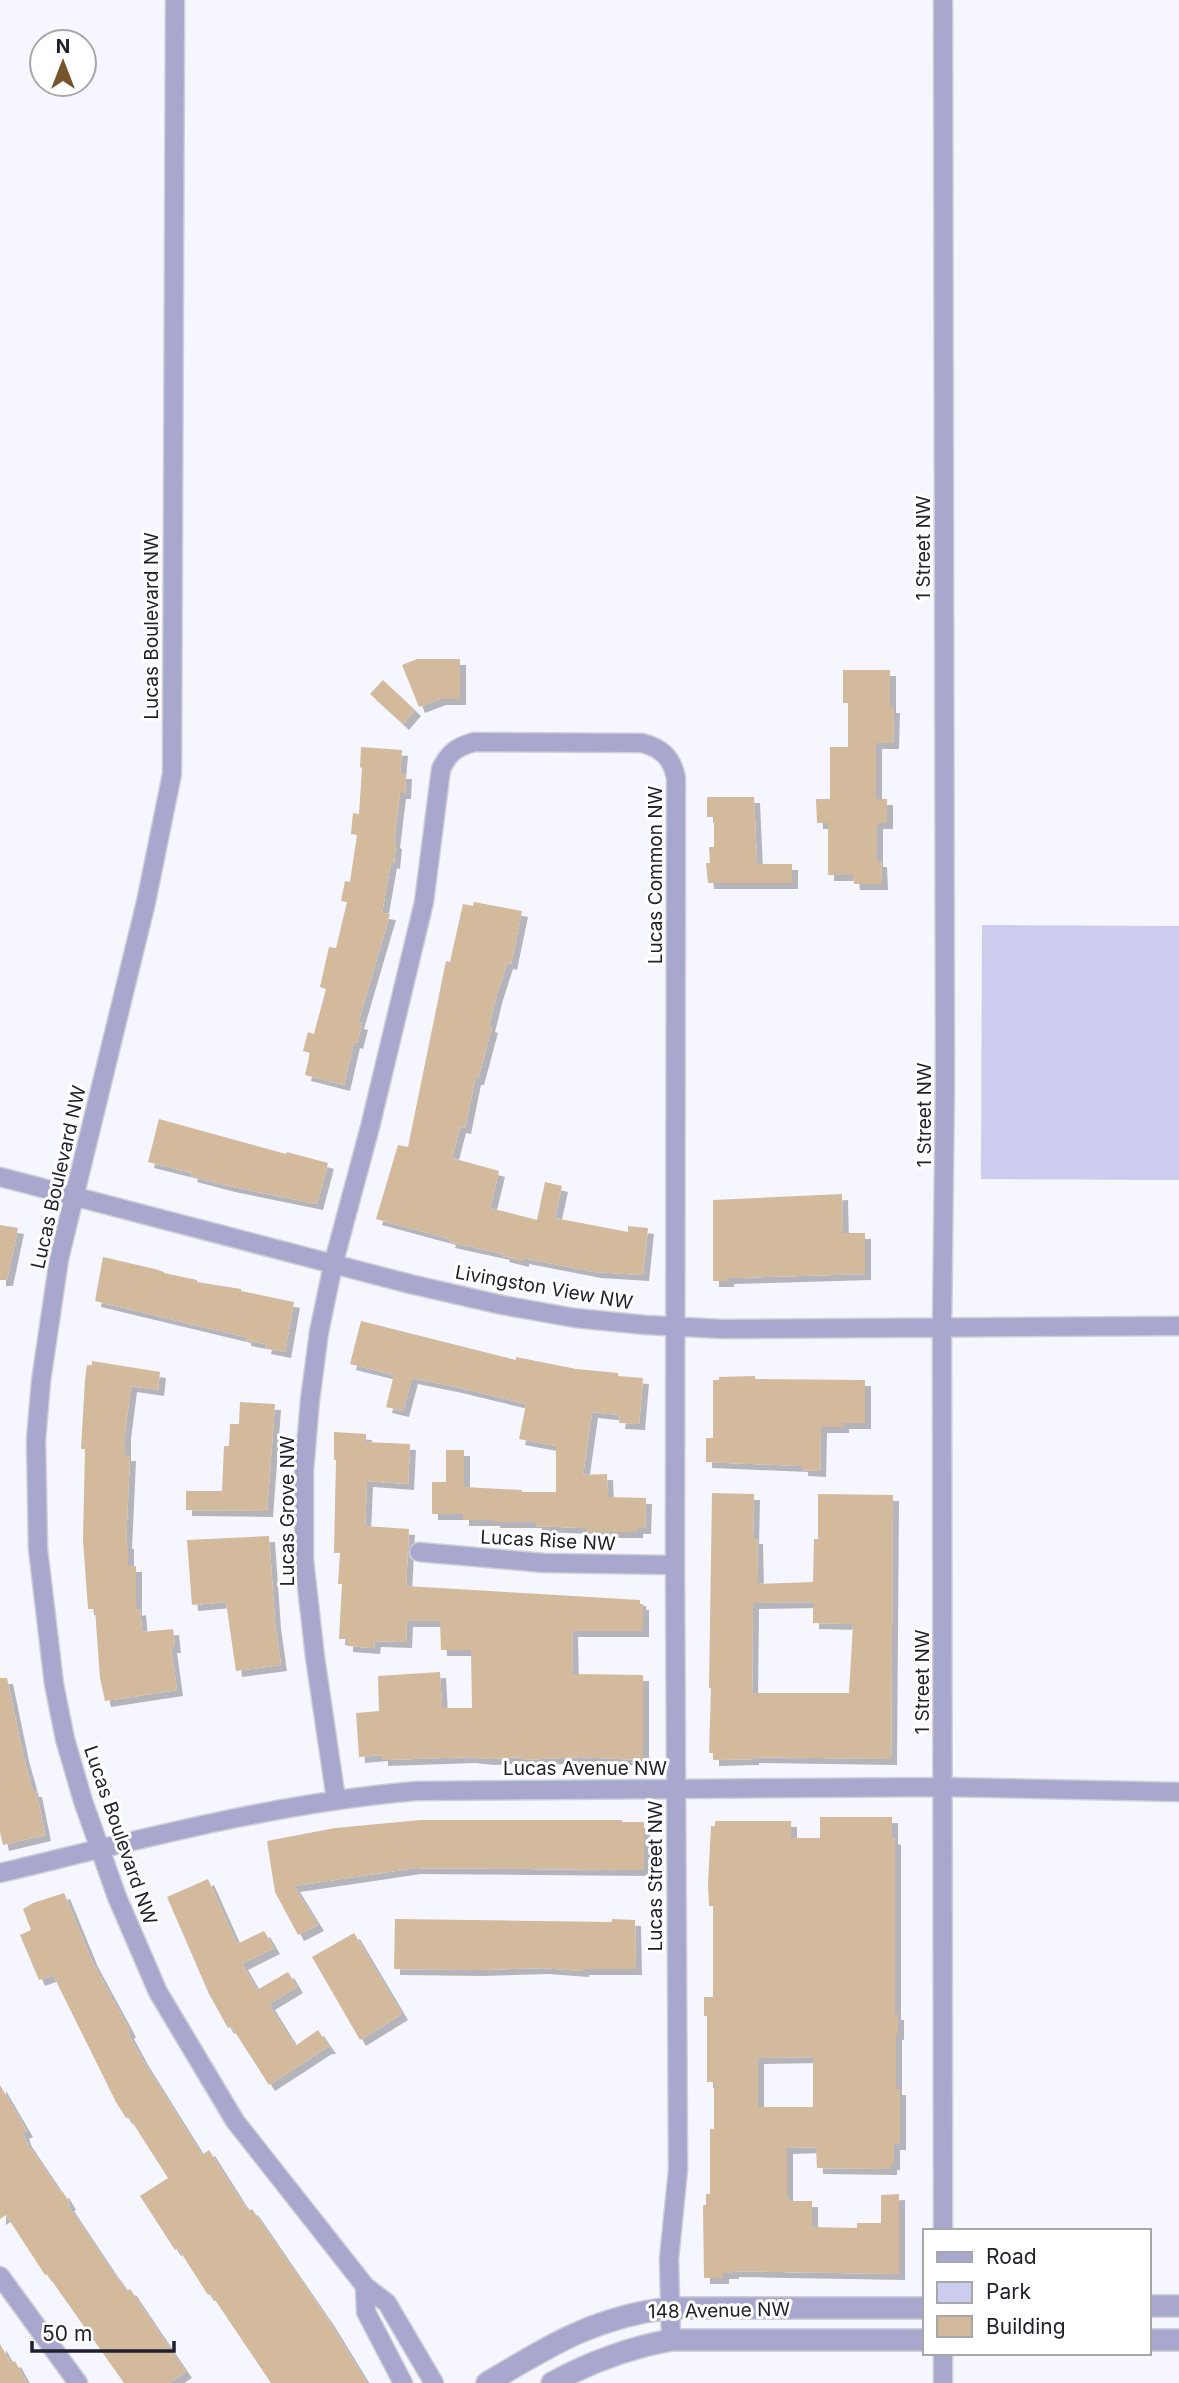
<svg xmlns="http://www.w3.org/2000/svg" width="1179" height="2383" font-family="Inter,sans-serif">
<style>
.green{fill:#cce}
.building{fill:#d3ba9c;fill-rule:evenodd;filter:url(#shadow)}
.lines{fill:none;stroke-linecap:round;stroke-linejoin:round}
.minor-casing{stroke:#d0cfd8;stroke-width:21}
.tertiary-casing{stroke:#d0cfd8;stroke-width:24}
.minor{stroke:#a8a8ce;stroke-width:18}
.tertiary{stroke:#a8a8ce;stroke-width:21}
.labels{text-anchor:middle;stroke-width:6;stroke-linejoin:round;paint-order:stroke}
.street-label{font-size:19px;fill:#21202d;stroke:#fff}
</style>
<defs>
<filter id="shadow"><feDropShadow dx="6" dy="6" stdDeviation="0" flood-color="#0004"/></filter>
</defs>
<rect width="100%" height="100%" fill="#f6f6fe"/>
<path class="green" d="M982 925 1179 926V1180L981 1179Z"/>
<path class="building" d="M417 659H460V699H440L419 707 402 665Z
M843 670H890V707H894L893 743H876V799H887V823H877V861H881L882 884H854L853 875H828V823H817L816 799H830V747H848V703H843Z
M383 680 415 710 403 724 370 694Z
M361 747 402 750 400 773H406L405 793H400L394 842 396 843 394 863 391 862 382 913 390 914 358 1023 362 1024 357 1043 354 1042 344 1085 305 1075 310 1053 303 1051 308 1032 314 1034 326 989 320 987 329 947 336 948 347 902 341 901 345 881 350 882 357 835 351 834 353 813 359 814 362 768 360 767Z
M707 797H754L757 864H792V883H708L706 863H710L709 847H714V817H707Z
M474 902 522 911 511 964 507 963 497 994 489 1026 492 1027 478 1079H475L465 1128 460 1127 452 1158 499 1171 490 1208 537 1220 545 1182 562 1186 555 1218 628 1232V1226L648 1228 643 1275 595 1272 523 1258V1261L503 1256 504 1254 449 1242 450 1239 376 1219 398 1145 408 1147 446 961 450 962 463 904 473 906Z
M159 1119 286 1154 287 1152 328 1163 317 1204 229 1186 191 1176 192 1173 148 1162Z
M842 1194 843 1233H865V1274L728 1278V1281H713V1200Z
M0 1225 18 1228 7 1280H0Z
M103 1257 155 1269 164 1272V1273L197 1280V1282L241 1289V1291L294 1302 285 1352 265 1348 266 1344 245 1340V1337L95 1301Z
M361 1321 516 1360V1357L576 1369 618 1373V1376L643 1378 639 1424 619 1423 620 1415 592 1412 583 1475 607 1474 608 1497 646 1498 645 1528H637V1532H586V1528L536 1526V1522H494V1520H463V1514H432V1482H446V1450H464V1487L522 1490V1492H556V1446L519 1439 526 1404 456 1387 412 1378 403 1411 386 1407 394 1375 350 1364Z
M92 1361 160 1372 158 1390 131 1386 125 1433V1455H130L126 1543H128V1566H136V1610L140 1609 142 1632 173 1629 175 1647H171L177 1690 105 1701 100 1678 95 1609H88L83 1540 85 1449H81L85 1380 87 1365H92Z
M755 1376V1379L865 1380V1423H843V1427H821L820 1471 802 1470V1466L706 1462V1438H713V1380H719V1377Z
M240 1402 275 1404 267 1511 186 1510V1491H222L224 1446H229L230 1424H239Z
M334 1432 366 1434V1442L410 1444 408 1484 367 1481 365 1526 409 1529 406 1586 640 1600V1604H643V1631H572L573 1674 643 1675V1760L579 1757 521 1760V1757L488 1759 469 1757 382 1760V1755L359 1757 356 1713 379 1711 378 1676 440 1672 442 1708H472L471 1650H441L440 1621H407L406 1642 375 1641 374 1648 347 1646V1639H339L342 1584H338L340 1553H334L336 1460H334Z
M712 1493 754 1494 753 1538H757L758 1584 813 1582 814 1539H818V1494L893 1495 891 1759 753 1757V1759L713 1760V1753H709L711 1688H709ZM813 1602V1623L853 1624 849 1693H752L753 1603Z
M269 1536 275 1623 281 1665 236 1671 226 1602 192 1605 187 1540Z
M0 1678H7L23 1755 33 1791H36L45 1835 3 1845 0 1832Z
M820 1817H892V1838L895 1839V2014H898V2034H896V2089H900V2144H894V2164H891V2169L817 2168 816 2147 787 2148V2196H789V2201H812V2227L857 2228V2223H881V2195L899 2194V2274L733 2271V2273H723V2278H704L703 2205H706V2194H710V2129H714V2082H707V2016H704V1997H713V1906H709L708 1884 711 1826H715V1821H791V1838H820ZM813 2057V2107H758V2058Z
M421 1820H622V1822H644V1870L415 1868 294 1886 318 1925 298 1935 275 1892 267 1841 335 1828Z
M208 1879 237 1944 264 1931 274 1948 242 1964 257 1990 288 1972 297 1987 269 2004 295 2046 318 2030 330 2048H326L269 2085 231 2026 228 2028 209 1994 167 1897Z
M64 1893 92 1961 130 2031 128 2033 142 2059 202 2155 209 2150 240 2199 249 2211 252 2209 329 2321 367 2383H271L211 2294 208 2295 178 2248 175 2250 140 2196 168 2178 129 2117 126 2118 116 2102 53 1975 39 1980 20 1935 31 1930 23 1909 33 1903Z
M395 1919 612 1922V1919L635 1920 636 1969H583V1971L542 1968 477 1970 394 1969Z
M354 1933 402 2014 360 2040 312 1957Z
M0 2085 27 2131 23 2133 26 2141 61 2193 63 2192 70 2204 68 2205 112 2271 127 2291 130 2289 186 2372 169 2383H124L47 2274 45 2275 6 2215 0 2219Z
M0 2344 11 2363 15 2361 27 2383H0Z"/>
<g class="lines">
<defs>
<path id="minor" d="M175 0 172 774 146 902 59 1259 41 1381 36 1440 38 1549 54 1684 65 1739 83 1801 117 1897 158 1992 235 2121 365 2286 387 2303 434 2383
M943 0 945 1082 942 1327 943 2231
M0 1177 410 1284 502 1305 575 1318 646 1325 723 1329 1179 1326
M419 1552 544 1563 675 1565
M336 1799 315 1657 304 1560V1471L310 1400 319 1332 333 1265 370 1127 424 902 441 769C449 752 457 747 474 742L642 743C662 748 672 758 676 778L675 1565 678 2170 669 2259 671 2340
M0 1873C138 1840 275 1803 416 1791L943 1787 1179 1792
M0 2276 78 2383
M365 2286 366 2312 403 2383
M943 2383V2353"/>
<path id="tertiary" d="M1149 2306H1179
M1149 2340H1179
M487 2383C551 2345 594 2317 670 2308H925
M552 2383C590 2362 628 2348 671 2340H925"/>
</defs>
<use href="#minor" class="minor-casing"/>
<use href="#tertiary" class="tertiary-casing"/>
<use href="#minor" class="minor"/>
<use href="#tertiary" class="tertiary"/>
</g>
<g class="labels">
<g class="street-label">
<text transform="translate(923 548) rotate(-90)" y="7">1 Street NW</text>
<text transform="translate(151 626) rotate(-90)" y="7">Lucas Boulevard NW</text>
<text transform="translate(655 875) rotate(-90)" y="7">Lucas Common NW</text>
<text transform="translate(924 1115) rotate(-90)" y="7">1 Street NW</text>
<text transform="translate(58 1177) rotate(-77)" y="7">Lucas Boulevard NW</text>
<text transform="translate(544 1287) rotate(10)" y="7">Livingston View NW</text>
<text transform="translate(287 1511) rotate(-90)" y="7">Lucas Grove NW</text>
<text transform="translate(548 1540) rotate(3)" y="7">Lucas Rise NW</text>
<text transform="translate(922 1682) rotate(-90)" y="7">1 Street NW</text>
<text x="585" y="1775">Lucas Avenue NW</text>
<text transform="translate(121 1835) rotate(71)" y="7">Lucas Boulevard NW</text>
<text transform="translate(655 1876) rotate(-90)" y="7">Lucas Street NW</text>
<text transform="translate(719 2310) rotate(-1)" y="7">148 Avenue NW</text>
</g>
</g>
<rect x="923" y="2229" width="228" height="126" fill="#ffffff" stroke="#a6a6ab" stroke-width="2"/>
<rect x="937" y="2252" width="35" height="10" fill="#a8a8ce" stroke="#a6a6ab" stroke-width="2"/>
<text x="986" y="2264" font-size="21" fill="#21202d">Road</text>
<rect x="937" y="2282" width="35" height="21" fill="#ccccee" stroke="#a6a6ab" stroke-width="2"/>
<text x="986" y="2299" font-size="21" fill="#21202d">Park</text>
<rect x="937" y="2316" width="35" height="21" fill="#d3ba9c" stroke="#a6a6ab" stroke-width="2"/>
<text x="986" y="2334" font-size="21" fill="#21202d">Building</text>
<g transform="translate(63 63)"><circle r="33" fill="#ffffff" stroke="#a6a6ab" stroke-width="2"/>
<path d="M0-5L12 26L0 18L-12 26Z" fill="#76552c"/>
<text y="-10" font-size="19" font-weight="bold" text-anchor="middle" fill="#21202d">N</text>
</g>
<path d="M32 2341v10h142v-10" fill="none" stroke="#21202d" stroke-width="3.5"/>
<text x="42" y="2341" font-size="21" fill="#21202d" stroke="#ffffff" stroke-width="5" paint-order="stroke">50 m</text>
</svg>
